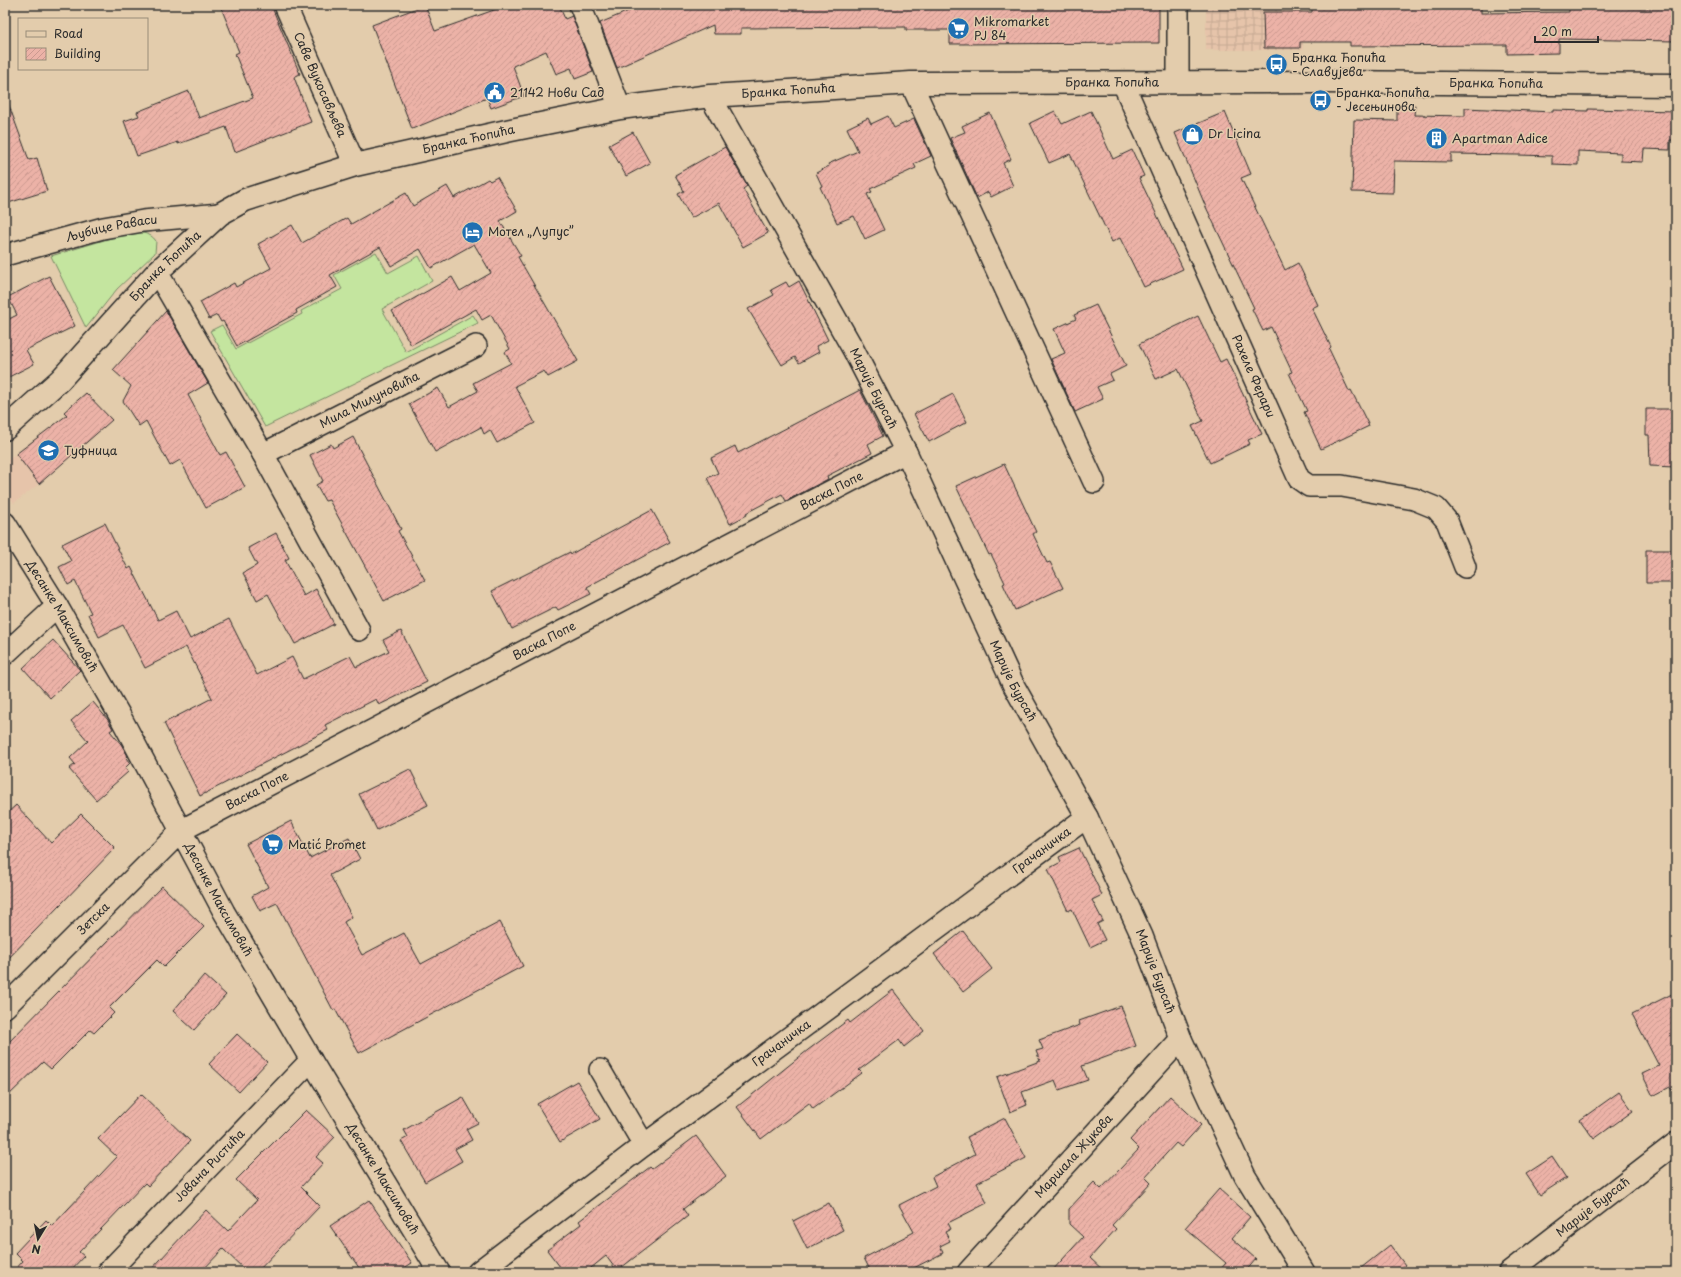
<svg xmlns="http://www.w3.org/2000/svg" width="1681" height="1277" font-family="'Playpen Sans',sans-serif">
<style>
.built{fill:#e6c4aa}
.industrial{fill:url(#industrial-grid)}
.grass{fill:#c4e59f;stroke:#788865}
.building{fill:url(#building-hatch);stroke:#2b2b2b}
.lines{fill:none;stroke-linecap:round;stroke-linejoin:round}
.minor-casing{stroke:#2b2b2b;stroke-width:24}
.tertiary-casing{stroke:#2b2b2b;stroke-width:25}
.minor{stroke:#e3ccac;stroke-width:21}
.tertiary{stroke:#e3ccac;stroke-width:22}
.labels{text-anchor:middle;stroke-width:3;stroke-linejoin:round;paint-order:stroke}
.poi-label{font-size:12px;fill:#2b2b2b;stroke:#e3ccac;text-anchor:start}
.street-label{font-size:12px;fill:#2b2b2b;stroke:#e3ccac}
</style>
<defs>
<pattern id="industrial-grid" width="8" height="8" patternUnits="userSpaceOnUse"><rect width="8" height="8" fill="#e6c4aa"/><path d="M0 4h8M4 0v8" fill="none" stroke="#c5a992"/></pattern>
<pattern id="building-hatch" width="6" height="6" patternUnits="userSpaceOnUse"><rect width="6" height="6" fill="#ecb2a7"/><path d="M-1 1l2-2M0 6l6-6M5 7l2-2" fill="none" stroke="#cb9990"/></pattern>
</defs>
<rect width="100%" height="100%" fill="#e3ccac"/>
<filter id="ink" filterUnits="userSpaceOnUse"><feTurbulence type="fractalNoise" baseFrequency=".025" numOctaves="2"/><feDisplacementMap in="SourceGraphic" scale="8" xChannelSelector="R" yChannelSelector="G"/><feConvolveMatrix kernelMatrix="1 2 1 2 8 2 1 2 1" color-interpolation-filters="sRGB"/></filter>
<g filter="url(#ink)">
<path class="built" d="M16 454 39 484 14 503 5 492V462Z"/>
<path class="industrial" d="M1206 5H1303V50H1206Z"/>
<path class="grass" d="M131 232C141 233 150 232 156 241L155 253 117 289 86 328 51 256Z
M376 252 388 273 419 256 432 281 382 309 406 352 473 315 478 323 265 427 210 331 222 325 236 349 302 314 301 311 342 289 334 275Z"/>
<path class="building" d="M220 5H271L300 74 294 77 311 122 235 152 226 127 178 144V142L137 156 124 121 139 116 137 112 189 91 199 118 253 98 235 54 239 52Z
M425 5 435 31 508 5H559L565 19 572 16 593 72 575 79 571 68 556 74 546 51 513 66 524 96 491 108 487 98 412 129 372 25Z
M643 5H1159V43L950 44V30H906V27L741 28V34H714L713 25 617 68 600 23Z
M1312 5H1481V13L1569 12V5H1628V8H1676V41L1559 39V53L1507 54V45L1350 46V42H1300V48H1264L1263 12H1312Z
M5 100H7L29 160 37 158 47 191 5 204Z
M1397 105H1415L1414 115 1465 116V108L1553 112V110L1588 111V109L1676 111V140H1670V150L1644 149 1643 162 1621 161V153L1578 151V165L1552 164V156L1518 155 1451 154V162L1394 161 1393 193 1352 192 1354 120 1397 121Z
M1055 111 1062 124 1091 111 1113 159 1132 150 1144 176 1139 178 1183 269 1144 287 1120 238 1112 242 1070 154 1049 163 1030 123Z
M1225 112 1251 174 1241 178 1285 270 1298 263 1318 305 1312 308 1331 347 1329 349 1349 391 1351 390 1369 426 1321 449 1304 412 1307 411 1289 373 1292 372 1271 327 1263 331 1252 309 1254 308 1205 205 1175 133Z
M990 113 1011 159 1003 163 1013 186 991 197 988 192 977 198 950 138 965 132 962 126Z
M888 116 894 128 914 119 931 156 914 164 916 168 870 189 872 192 867 194 884 230 865 239 854 216 837 223 820 187 822 186 816 173 829 166 828 164 858 151 847 128 868 118 871 124Z
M633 132 650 163 626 176 609 145Z
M725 147 747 186 743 189 768 233 743 247 719 203 691 218 678 194 684 191 675 175Z
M497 177 517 211 500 221 521 256 518 257 578 361 548 377 544 371 515 386 535 423 497 443 490 430 484 434 481 427 435 452 409 404 438 388 449 407 478 391 473 383 511 363 505 352 510 349 491 315 482 320 476 309 411 345 392 311 452 277 460 291 491 273 474 244 431 268 420 249 391 266 380 247 330 275 337 287 296 310 297 313 237 346 223 321 221 322 217 315 209 319 200 302 234 283 236 287 271 268 258 244 292 225 302 243 347 218 351 224 406 193 413 206 447 186 454 198 488 179 490 181Z
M49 276 75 326 26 350 34 364 5 379V321L17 315 8 297Z
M799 281 828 340 816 346 819 352 799 363 795 357 782 365 748 309 774 295 771 290 786 282 789 287Z
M1096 305 1126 366 1110 374 1113 380 1097 387 1103 399 1075 412 1051 359 1065 353 1054 329 1076 319 1074 315Z
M166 311 208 383 188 395 220 455 226 452 245 487 206 508 180 460 170 466 146 421 139 426 123 401 131 386 113 370Z
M1198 316 1220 362 1226 359 1262 434 1248 440 1250 444 1210 463 1192 426 1203 421 1178 369 1156 379 1139 344Z
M860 390 883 436 868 444 872 453 827 476 828 479 786 501 782 494 746 513 747 515 730 524 707 478 718 473 711 458 735 446 738 453Z
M86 393 112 420 39 484 16 454 67 415 64 412Z
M953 394 967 422 929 442 914 414Z
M1646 409H1676V467L1650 466 1649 435H1646Z
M353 437 401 529 398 531 425 580 384 601 329 500 325 501 316 485 323 481 310 455 331 444 333 448Z
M1004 464 1036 532 1033 534 1047 563 1050 562 1063 588 1015 610 1003 584 1005 583 991 554 989 555 956 486Z
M652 510 670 542 587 587 591 594 558 610 556 607 512 629 492 591 570 552 571 554Z
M105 523 128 569 131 567 158 620 176 611 190 639 229 619 257 675 292 657 303 679 350 656 356 667 389 651 383 640 401 631 427 682 379 705 376 699 325 725 328 730 200 796 164 723 212 698 186 647 145 668 123 625 99 637 88 614 91 613 75 581 68 585 59 567 71 561 62 544Z
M276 533 289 558 285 560 304 596 316 589 334 624 295 644 268 594 257 600 243 573 257 565 248 548Z
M1646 550H1676V583H1646Z
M53 640 80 670 50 698 23 668Z
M93 702 108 720 113 729 110 731 121 744 128 756 126 758 130 763 125 768 128 772 96 800 69 769 75 764 70 758 88 741 71 721Z
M410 769 428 805 377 830 359 794Z
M16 805 51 843 81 814 115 848 5 962V815Z
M291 821 310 858 349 838 360 859 330 875 352 917 344 922 362 955 404 933 421 964 500 922 523 966 359 1053 335 1009 333 1010 277 903 260 911 252 896 268 887 246 844Z
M1079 848 1102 895 1092 900 1103 921 1097 924 1105 940 1090 947 1072 909 1068 911 1048 869 1061 862 1059 857Z
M162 886 204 927 164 967 157 960 109 1008 114 1013 94 1033 90 1030 51 1069 43 1062 5 1099V1046Z
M963 931 992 969 963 992 934 954Z
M204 975 226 995 194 1030 173 1011Z
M893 990 924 1031 904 1047 899 1040 859 1070 862 1073 813 1109 809 1103 761 1139 737 1107 808 1050 848 1020 850 1023Z
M1676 992V1098L1670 1087 1653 1096 1642 1074 1659 1066 1632 1014Z
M1121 1006 1136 1046 1082 1066 1088 1080 1079 1083 1059 1090 1055 1080 1022 1092 1027 1105 1010 1112 997 1077 1040 1061 1036 1051 1043 1049 1039 1040 1080 1025 1079 1021Z
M237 1034 267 1062 239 1092 209 1064Z
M577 1081 600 1119 560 1142 537 1104Z
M1619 1092 1633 1111 1594 1139 1580 1120Z
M141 1094 190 1141 148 1186 145 1183 79 1252 84 1256 69 1272H13L23 1261 15 1253 46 1220 52 1226 117 1157 98 1139Z
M1170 1096 1201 1125 1181 1147 1176 1143 1145 1177 1151 1183 1112 1225 1116 1229 1090 1258 1105 1272H1051L1083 1237 1069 1224V1209L1094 1182 1101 1189 1139 1149 1130 1140Z
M463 1097 478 1123 466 1129 472 1140 455 1149 462 1161 425 1182 401 1141 408 1137 404 1130Z
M306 1110 335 1137 316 1157 323 1163 301 1187 320 1206 257 1272H247L223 1249 201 1272H149L206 1210 228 1231 257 1200 236 1180Z
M1005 1118 1026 1158 977 1183 987 1203 948 1223 951 1229 945 1232 950 1241 940 1246 943 1253 906 1272H871L864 1258 914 1232 899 1205 936 1186 932 1177 975 1154 967 1137Z
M696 1136 726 1176 683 1209 688 1216 617 1271 606 1256 586 1272H564L547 1250 581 1224 579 1221 650 1167 652 1169Z
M1552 1157 1566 1178 1540 1195 1526 1174Z
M1219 1189 1250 1217 1232 1238 1256 1259 1245 1272H1218L1226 1263 1185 1228Z
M369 1200 412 1263 398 1272H362L330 1226Z
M829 1203 843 1230 807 1249 793 1221Z
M1390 1245 1405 1265 1397 1272H1356Z"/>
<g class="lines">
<defs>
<g id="minor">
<path id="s1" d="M285 5 355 165"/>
<path d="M580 5 620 108"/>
<path d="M1178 5V82"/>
<path d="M911 83 1094 482"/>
<path id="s2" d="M1123 83 1299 479 1309 486H1342L1414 499 1436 508 1447 521 1465 567"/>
<path id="s3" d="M710 96 853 349 906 452 1014 686 1087 817 1142 936 1181 1039 1245 1176 1304 1272"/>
<path id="s4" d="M5 255 103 228 143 221 220 214"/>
<path id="s5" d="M157 272 263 454 476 346"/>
<path d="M263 454 359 630"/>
<path id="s6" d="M5 523 57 606 120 716 224 912 311 1060 439 1272"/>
<path d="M5 654 57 606"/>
<path id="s7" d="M5 1007 182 830 906 452"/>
<path d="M600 1070 644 1145"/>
<path id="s8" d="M108 1272 311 1060"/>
<path id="s9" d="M478 1272 644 1145 1087 817"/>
<path id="s10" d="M968 1272 1181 1039"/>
<path id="s11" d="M1509 1272 1676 1143"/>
</g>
<g id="tertiary">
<path id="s12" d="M5 429 60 380 157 272 220 214 245 200 355 165 511 130 620 108 710 96 911 83 1322 82 1676 85"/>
</g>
</defs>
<use href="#minor" class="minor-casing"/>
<use href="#tertiary" class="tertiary-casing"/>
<use href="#minor" class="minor"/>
<use href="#tertiary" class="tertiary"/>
</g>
</g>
<defs>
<symbol id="supermarket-disc" viewBox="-11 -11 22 22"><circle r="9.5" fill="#1f6fb2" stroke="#e3ccac"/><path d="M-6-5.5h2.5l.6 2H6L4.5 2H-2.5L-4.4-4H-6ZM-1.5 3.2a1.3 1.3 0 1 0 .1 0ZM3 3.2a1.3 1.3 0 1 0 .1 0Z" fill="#fff"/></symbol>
<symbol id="bus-disc" viewBox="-11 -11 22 22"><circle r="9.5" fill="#1f6fb2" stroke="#e3ccac"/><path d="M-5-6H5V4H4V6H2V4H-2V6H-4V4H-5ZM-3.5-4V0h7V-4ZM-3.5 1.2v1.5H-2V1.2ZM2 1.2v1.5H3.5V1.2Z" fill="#fff"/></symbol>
<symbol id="civic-disc" viewBox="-11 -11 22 22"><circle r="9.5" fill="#1f6fb2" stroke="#e3ccac"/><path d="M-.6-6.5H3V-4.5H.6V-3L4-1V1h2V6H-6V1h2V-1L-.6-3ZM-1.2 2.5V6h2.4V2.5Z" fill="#fff"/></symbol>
<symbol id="shop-disc" viewBox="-11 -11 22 22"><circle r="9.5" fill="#1f6fb2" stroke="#e3ccac"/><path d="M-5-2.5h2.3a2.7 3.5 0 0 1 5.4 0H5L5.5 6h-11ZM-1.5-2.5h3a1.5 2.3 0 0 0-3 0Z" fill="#fff"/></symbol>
<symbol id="building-disc" viewBox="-11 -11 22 22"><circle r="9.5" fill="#1f6fb2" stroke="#e3ccac"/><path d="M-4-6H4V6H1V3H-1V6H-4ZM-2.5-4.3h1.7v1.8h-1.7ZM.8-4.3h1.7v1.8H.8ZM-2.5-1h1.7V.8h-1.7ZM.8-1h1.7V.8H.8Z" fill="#fff"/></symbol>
<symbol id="hotel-disc" viewBox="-11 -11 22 22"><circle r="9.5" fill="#1f6fb2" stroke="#e3ccac"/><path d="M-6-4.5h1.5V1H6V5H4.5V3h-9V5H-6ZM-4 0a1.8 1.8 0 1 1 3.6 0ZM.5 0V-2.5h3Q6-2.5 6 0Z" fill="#fff"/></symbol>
<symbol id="school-disc" viewBox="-11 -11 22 22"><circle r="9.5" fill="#1f6fb2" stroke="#e3ccac"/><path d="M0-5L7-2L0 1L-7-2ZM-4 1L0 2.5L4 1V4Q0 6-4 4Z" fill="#fff"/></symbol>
</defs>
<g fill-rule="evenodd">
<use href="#supermarket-disc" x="946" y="16" width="25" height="25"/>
<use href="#bus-disc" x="1264" y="52" width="25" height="25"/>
<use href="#civic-disc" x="482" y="80" width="25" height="25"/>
<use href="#bus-disc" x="1308" y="88" width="25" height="25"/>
<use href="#shop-disc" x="1180" y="122" width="25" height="25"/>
<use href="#building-disc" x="1424" y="126" width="25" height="25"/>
<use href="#hotel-disc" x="460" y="220" width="25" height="25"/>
<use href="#school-disc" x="36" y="438" width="25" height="25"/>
<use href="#supermarket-disc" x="260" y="832" width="25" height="25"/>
</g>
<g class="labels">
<g class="poi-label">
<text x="974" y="26">Mikromarket<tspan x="974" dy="14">PJ 84</tspan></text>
<text x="1292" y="62">Бранка Ћопића<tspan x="1292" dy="14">- Славујева</tspan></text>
<text x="510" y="97">21142 Нови Сад</text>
<text x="1336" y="97">Бранка Ћопића<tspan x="1336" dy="14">- Јесењинова</tspan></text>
<text x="1208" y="138">Dr Licina</text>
<text x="1452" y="143">Apartman Adice</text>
<text x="488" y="236">Мотел „Лупус”</text>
<text x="64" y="455">Туфница</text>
<text x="288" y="849">Matić Promet</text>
</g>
<g class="street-label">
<text dy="4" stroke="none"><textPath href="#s12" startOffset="1213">Бранка Ћопића</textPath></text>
<text dy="4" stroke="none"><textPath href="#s12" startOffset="1597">Бранка Ћопића</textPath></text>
<text dy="4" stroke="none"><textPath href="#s1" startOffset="87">Саве Вукосављева</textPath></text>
<text dy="4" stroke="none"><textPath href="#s12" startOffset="889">Бранка Ћопића</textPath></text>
<text dy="4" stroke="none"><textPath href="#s12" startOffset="565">Бранка Ћопића</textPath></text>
<text dy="4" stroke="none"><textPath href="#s4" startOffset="110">Љубице Раваси</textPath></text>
<text dy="4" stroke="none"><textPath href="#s12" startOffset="229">Бранка Ћопића</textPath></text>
<text dy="4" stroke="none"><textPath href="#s2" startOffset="321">Рахеле Ферари</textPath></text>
<text dy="4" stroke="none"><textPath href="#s3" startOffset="335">Марије Бурсаћ</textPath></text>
<text dy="4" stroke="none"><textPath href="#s5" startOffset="330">Мила Милуновића</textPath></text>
<text dy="4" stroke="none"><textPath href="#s7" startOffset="983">Васка Попе</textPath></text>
<text dy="4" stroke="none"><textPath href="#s6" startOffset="109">Десанке Максимовић</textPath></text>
<text dy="4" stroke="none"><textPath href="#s7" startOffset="659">Васка Попе</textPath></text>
<text dy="4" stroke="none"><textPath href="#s3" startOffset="659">Марије Бурсаћ</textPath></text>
<text dy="4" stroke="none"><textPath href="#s7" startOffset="335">Васка Попе</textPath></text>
<text dy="4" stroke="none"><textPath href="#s9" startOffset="704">Грачаничка</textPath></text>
<text dy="4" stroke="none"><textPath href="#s6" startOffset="433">Десанке Максимовић</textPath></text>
<text dy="4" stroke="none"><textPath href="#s7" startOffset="125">Зетска</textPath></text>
<text dy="4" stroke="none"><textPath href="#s3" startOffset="983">Марије Бурсаћ</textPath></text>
<text dy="4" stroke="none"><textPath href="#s9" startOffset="380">Грачаничка</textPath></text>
<text dy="4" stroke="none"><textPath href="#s10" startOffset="157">Маршала Жукова</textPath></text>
<text dy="4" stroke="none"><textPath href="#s8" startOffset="147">Јована Ристића</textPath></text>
<text dy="4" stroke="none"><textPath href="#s6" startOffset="757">Десанке Максимовић</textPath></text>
<text dy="4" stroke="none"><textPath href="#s11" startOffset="106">Марије Бурсаћ</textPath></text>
</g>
</g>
<rect width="1681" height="1277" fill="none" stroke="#e3ccac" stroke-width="20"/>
<rect x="10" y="10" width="1661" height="1257" fill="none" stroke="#2b2b2b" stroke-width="1.5" filter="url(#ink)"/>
<rect x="18" y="18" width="130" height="52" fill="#e3ccac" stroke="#998c78"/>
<rect x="26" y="31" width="20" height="6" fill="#e3ccac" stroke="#998c78"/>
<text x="54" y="38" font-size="12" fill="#2b2b2b">Road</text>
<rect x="26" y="48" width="20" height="12" fill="url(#building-hatch)" stroke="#998c78"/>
<text x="54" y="58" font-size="12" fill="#2b2b2b">Building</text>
<g transform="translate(38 1239) rotate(190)" stroke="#e3ccac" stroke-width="3" paint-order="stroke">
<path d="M0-3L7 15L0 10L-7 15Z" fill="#2b2b2b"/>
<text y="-6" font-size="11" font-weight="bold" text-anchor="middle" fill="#2b2b2b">N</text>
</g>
<path d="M1535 36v6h63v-6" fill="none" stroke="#2b2b2b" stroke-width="2"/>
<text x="1541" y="36" font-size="12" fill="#2b2b2b" stroke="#e3ccac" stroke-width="3" paint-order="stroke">20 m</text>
</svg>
